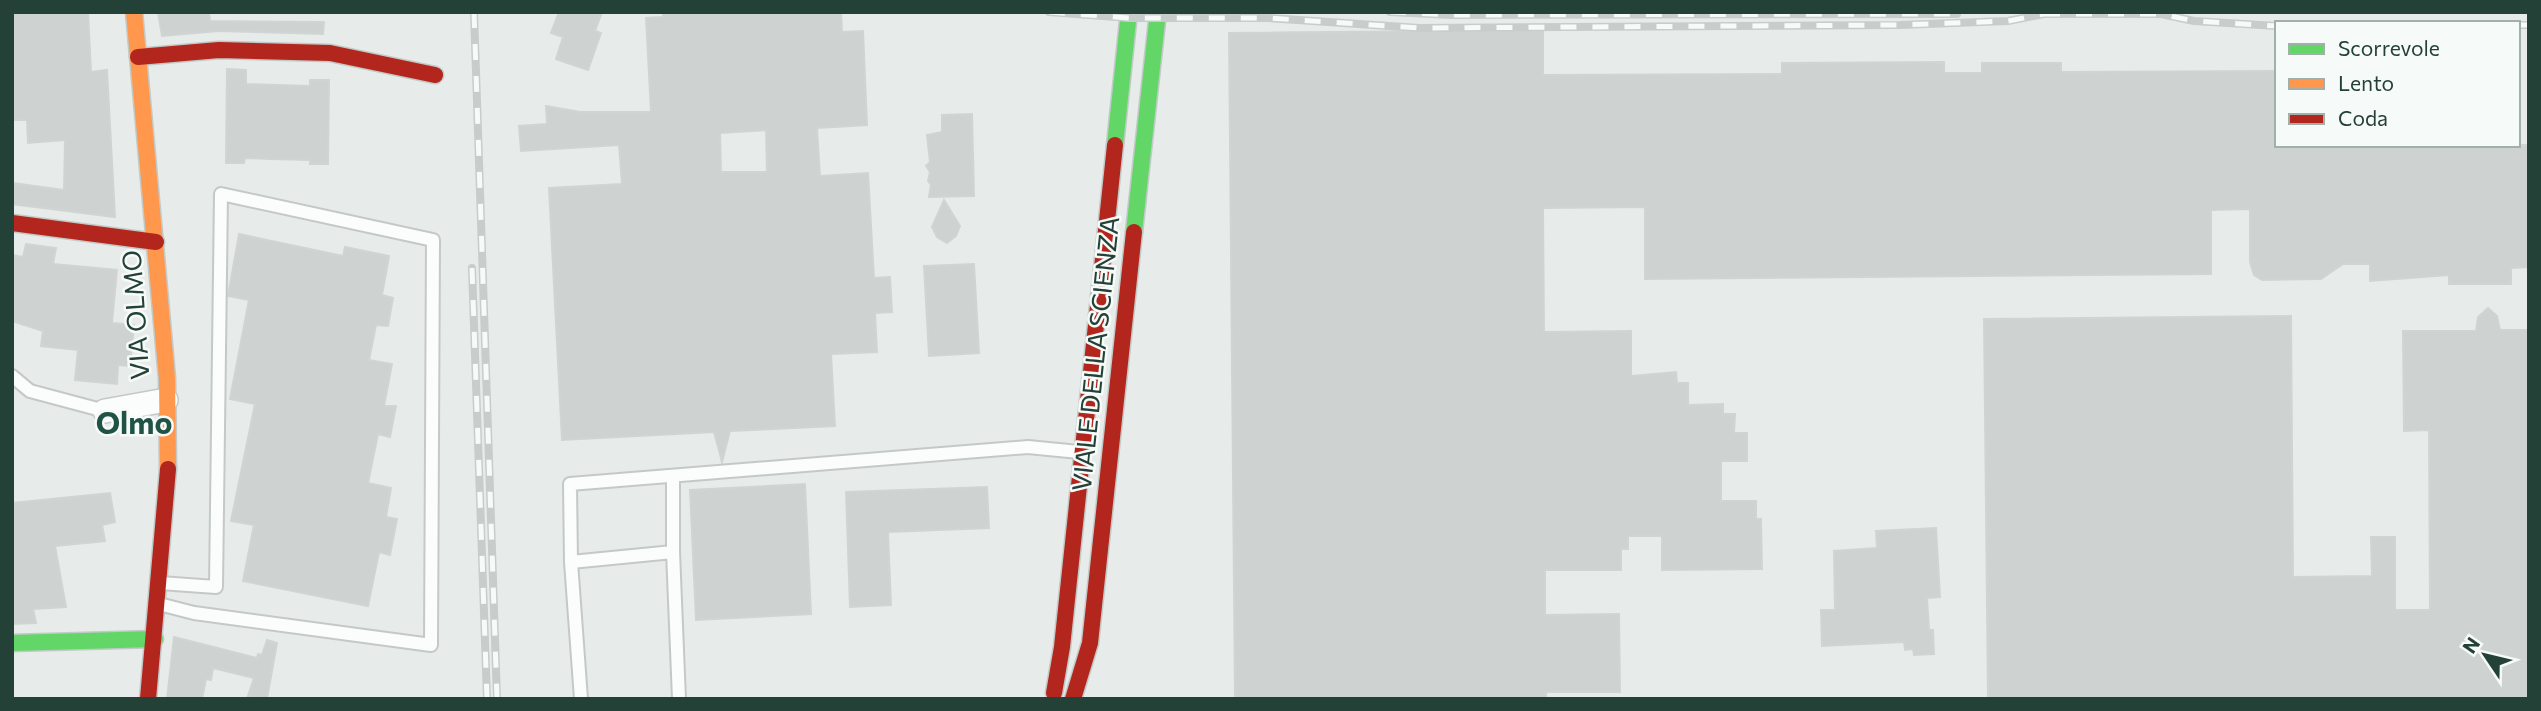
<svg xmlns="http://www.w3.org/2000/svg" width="2541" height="711" font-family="Commissioner,sans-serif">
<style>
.building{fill:#ced3d1;stroke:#d0d5d3;stroke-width:2;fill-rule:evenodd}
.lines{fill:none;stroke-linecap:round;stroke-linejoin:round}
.lane-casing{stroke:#c4c9c7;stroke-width:16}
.street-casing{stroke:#c4c9c7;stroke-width:26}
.fast-casing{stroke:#c2cac7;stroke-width:19}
.slow-casing{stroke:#c2cac7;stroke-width:19}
.jam-casing{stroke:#c2cac7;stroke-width:19}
.lane{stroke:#fbfcfc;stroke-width:12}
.street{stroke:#fbfcfc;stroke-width:23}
.fast{stroke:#63d668;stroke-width:16}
.slow{stroke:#ff974d;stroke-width:16}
.jam{stroke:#b3261e;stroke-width:16}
.rail-casing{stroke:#c8cdcb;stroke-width:8}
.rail{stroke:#f6faf8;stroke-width:5;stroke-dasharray:16;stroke-linecap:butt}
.labels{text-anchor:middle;stroke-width:5;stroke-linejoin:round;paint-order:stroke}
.street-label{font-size:26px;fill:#244138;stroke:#f6faf8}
.quarter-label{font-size:30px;font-weight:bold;fill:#1f5445;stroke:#f6faf8}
</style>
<rect width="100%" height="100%" fill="#e7ecea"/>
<path class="building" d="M12 12H88L91 72 107 70 115 217 12 204V183L64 190 65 140 28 143 27 120H12Z
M158 12H209L210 21 324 22 323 34 219 31 162 36Z
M559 12H602L595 31 601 33 588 70 556 59 563 37 551 33Z
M663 12H841L842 32 863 31 867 125 817 128 820 176 868 173 874 278 890 277 892 312 875 313 877 352 831 354 835 426 730 431 722 462 714 432 562 440 549 188 622 184 619 145 521 151 519 126 547 124 546 106 580 112H651L646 18 663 17ZM766 130 767 172H721L720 133Z
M1543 30V75L1782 74V63L1944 62V73H1982V63H2061V72L2277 71V145H2529V267L2511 268V284H2449V275L2370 281V264H2343L2321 279 2262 280 2254 275 2250 262V209L2211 210V274L1645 279V207L1543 208 1544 332 1631 331V376L1676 372 1677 383H1688V405L1723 404V414H1735L1734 433H1747V461H1721V501H1756V519H1761L1762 569 1662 570V536H1628V549H1621V570H1545V615L1619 614 1620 692H1546V699H1235L1229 33Z
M227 69 246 70V84L310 86V80H329L328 164H310V160L270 159 245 158 244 163H226Z
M972 114 974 196 929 197 931 185 928 181 930 172 926 166 930 162 927 135 942 132V115Z
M944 200 960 226 956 236 947 243 937 237 932 227Z
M239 234 343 256 345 247 389 256 382 295 393 298 388 326 376 325 369 360 392 364 384 406H396L390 437 378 434 368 483 391 488 386 517 397 519 390 555 379 552 368 606 243 581 254 525 231 521 255 404 230 399 249 300 228 296Z
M26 244 56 248 53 264 117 270 112 323 134 325 130 366 118 365 117 384 75 380 78 350 41 346 43 331 12 321V255L23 257Z
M974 264 979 353 929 356 924 266Z
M2488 308 2497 316 2500 330H2529V699H1988L1984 319 2291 316 2293 577 2372 576 2371 537H2395V610H2430L2429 430 2404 431 2403 331H2476L2478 317Z
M805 484 811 614 696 620 690 490Z
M987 487 989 528 888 532 891 605 850 607 846 492Z
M110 493 115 522 102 525 105 541 55 546 66 607 33 609 36 623 12 624V503Z
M1936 528 1940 597 1927 598 1929 630H1933L1934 654 1914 655 1913 649 1905 650 1904 642 1822 646 1821 610H1835L1834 551 1877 548 1876 531Z
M174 637 257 658 258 654 262 655 267 640 277 643 267 699H247L254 678 213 668 211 680 206 679 202 699H167Z"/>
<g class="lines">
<defs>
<path id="lane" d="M12 376 30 391 105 411
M673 476V552L571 562 570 484 1028 447 1079 452
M673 552 679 699
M571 562 581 699
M159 604 194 613 431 645 433 240 221 194 216 587 160 583"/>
<path id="street" d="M105 411 166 400"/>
<path id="fast" d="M1115 145 1129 12
M1134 232 1158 12
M12 643 155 639"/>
<path id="slow" d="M134 12 167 378 168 469"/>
<path id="jam" d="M138 57 219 50 330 53 435 75
M12 223 156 242
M1054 693 1062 647 1115 145
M148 699 168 469
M1073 699 1090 643 1134 232"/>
</defs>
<use href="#lane" class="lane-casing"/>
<use href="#street" class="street-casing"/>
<use href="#fast" class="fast-casing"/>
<use href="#slow" class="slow-casing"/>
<use href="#jam" class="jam-casing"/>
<use href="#lane" class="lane"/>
<use href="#street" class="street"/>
<use href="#fast" class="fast"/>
<use href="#slow" class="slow"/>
<use href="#jam" class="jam"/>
<defs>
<path id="rail" d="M474 12 497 699
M1049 12 1129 18H1268L1419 28 1900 25 2008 21 2054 12
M1390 12 1451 15 1957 14
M2044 14H2161L2194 21 2277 26
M2518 25H2529
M472 268 487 699"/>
</defs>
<use href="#rail" class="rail-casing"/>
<use href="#rail" class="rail"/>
</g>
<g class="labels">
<g class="street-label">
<text transform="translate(136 315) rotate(-94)" y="9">VIA OLMO</text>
<text transform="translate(1096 354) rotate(-84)" y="9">VIALE DELLA SCIENZA</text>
</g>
<g class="quarter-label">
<text x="134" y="434">Olmo</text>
</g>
</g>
<rect width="2541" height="711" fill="none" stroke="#244138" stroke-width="28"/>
<rect x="2275" y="21" width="245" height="126" fill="#f6faf8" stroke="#a2b0ab" stroke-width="2"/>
<rect x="2289" y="44" width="35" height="10" fill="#63d668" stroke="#a2b0ab" stroke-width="2"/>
<text x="2338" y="56" font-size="21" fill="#244138">Scorrevole</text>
<rect x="2289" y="79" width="35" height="10" fill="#ff974d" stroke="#a2b0ab" stroke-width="2"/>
<text x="2338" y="91" font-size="21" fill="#244138">Lento</text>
<rect x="2289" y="114" width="35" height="10" fill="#b3261e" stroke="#a2b0ab" stroke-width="2"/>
<text x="2338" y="126" font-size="21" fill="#244138">Coda</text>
<g transform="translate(2485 655) rotate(305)" stroke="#f6faf8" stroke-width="5" paint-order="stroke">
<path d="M0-5L12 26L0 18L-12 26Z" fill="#244138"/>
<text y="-10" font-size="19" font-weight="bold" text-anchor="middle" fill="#244138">N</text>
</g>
</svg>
